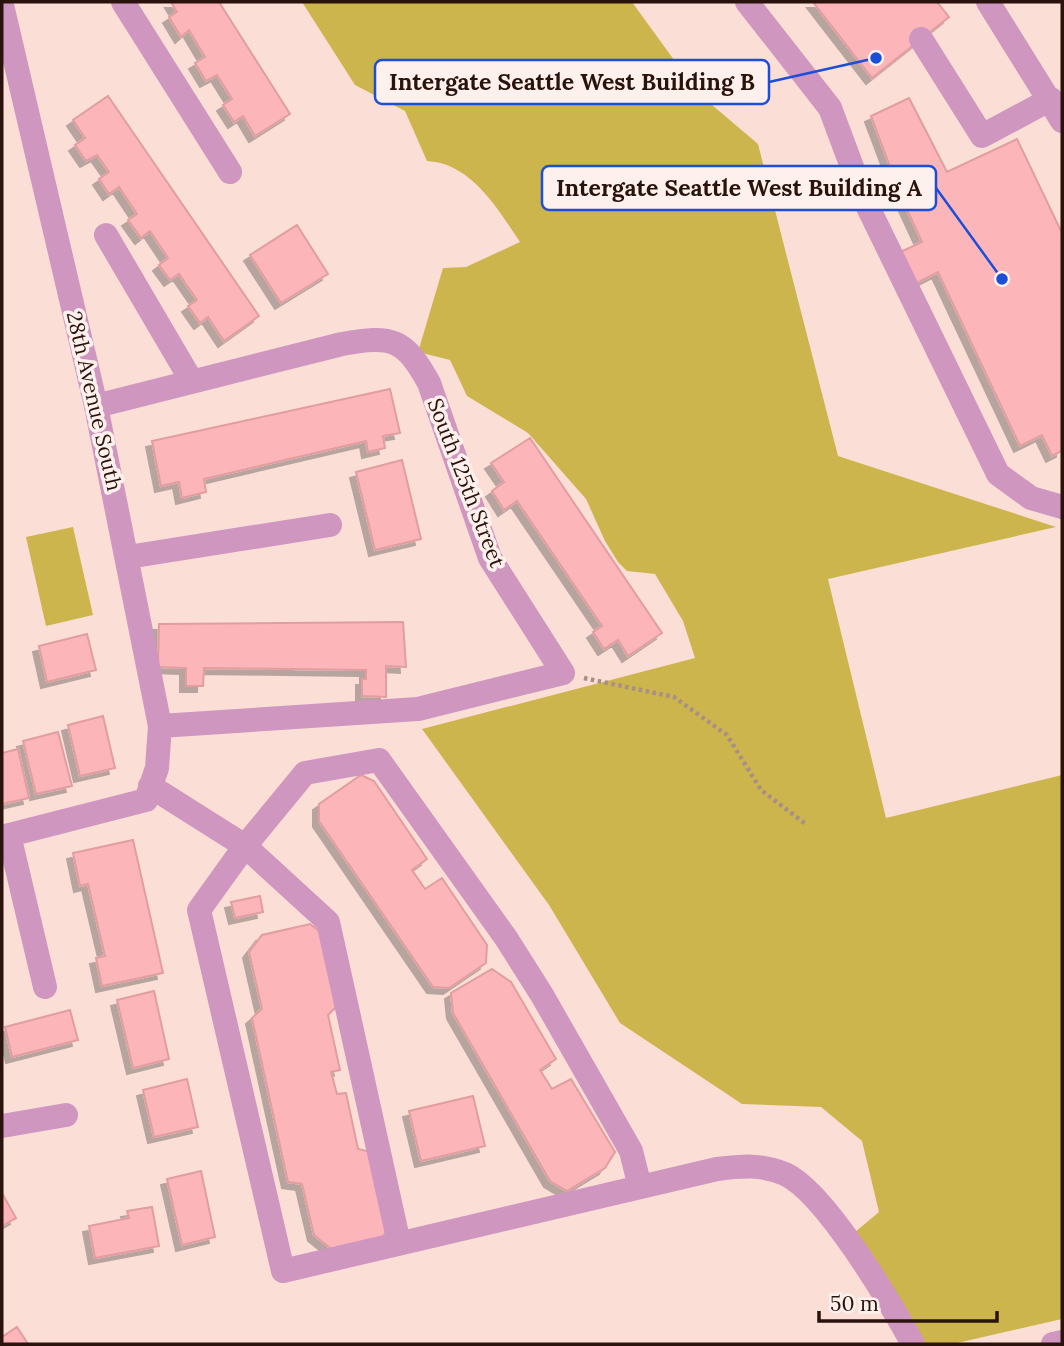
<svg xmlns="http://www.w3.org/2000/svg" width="1064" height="1346" font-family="Lora,serif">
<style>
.green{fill:#cdb54e}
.building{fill:#fcb6b9;stroke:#e19da0;stroke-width:2;filter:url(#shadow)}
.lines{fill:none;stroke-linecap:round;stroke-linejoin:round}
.path{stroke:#a98f87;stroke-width:4.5;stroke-dasharray:3.5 3.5;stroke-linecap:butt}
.minor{stroke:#cf96c0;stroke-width:24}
.labels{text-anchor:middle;stroke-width:7;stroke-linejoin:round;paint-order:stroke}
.street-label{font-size:21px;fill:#2a130c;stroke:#fef0ec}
.leader{fill:none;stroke:#1d4ed8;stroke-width:2.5}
.callout-dot{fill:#1d4ed8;stroke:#fef0ec;stroke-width:2.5}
.callout{fill:#fef0ec;stroke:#1d4ed8;stroke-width:2.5}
.callout-label{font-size:23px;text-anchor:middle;font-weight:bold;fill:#2a130c}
</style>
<defs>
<filter id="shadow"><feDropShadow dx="-6" dy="6" stdDeviation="0" flood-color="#0004"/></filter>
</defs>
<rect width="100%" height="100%" fill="#fbdfd7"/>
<path class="green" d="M302 2H632L698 93 758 144 838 456 1056 527 828 579 886 818 1062 775V1319L953 1344H915L848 1238 879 1212 862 1141 821 1107 742 1104 620 1023 549 905 422 729 695 658 683 621 655 574 627 571 618 562 605 541 586 499 528 433 467 396 450 360 418 352 443 268 466 267 520 242C498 209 471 163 427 161L405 111 355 85Z
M73 527 93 615 46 626 26 537Z"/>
<path class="building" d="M171 2H219L290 114 255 136 243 116 234 122 223 105 232 99 217 75 206 81 195 63 205 57 189 30 181 37 169 17 177 12Z
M813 2H937L949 17 872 78Z
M108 96 259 316 224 341 208 317 200 323 188 306 197 300 179 274 170 280 159 265 168 258 150 231 141 238 128 220 137 214 119 187 109 194 99 179 109 172 97 155 86 161 75 145 85 138 73 120Z
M909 98 947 172 1017 139 1062 233V451L1052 456 1042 435 1020 446 938 272 911 286 896 254 922 242 903 201 871 116Z
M297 225 328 274 281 303 250 255Z
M390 389 400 433 383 436 385 448 368 452 366 441 204 479 206 492 182 498 179 482 161 486 152 441Z
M530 438 662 633 628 656 618 640 604 649 593 632 602 626 517 501 504 510 492 491 504 482 491 463Z
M402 460 421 539 375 550 356 472Z
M403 622 406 667 386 666V697L362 696V679H366V670L204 668 203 686H186V668L158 667 159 624Z
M87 634 96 670 47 682 39 646Z
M103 716 115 768 80 776 68 725Z
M58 732 72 786 36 794 23 741Z
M18 749 29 798 2 804V753Z
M361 775 374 781 427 859 412 870 425 889 442 878 487 945 486 963 449 988 433 987 319 821V804Z
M133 840 163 973 102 986 96 958 105 956 88 884 80 886 73 853Z
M260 896 263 912 235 918 231 902Z
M310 924 327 937 341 1002 328 1015 340 1070 331 1072 337 1094 346 1093 358 1149 375 1153 391 1226 380 1240 334 1251 314 1235 302 1184 288 1182 252 1018 262 1009 249 952 262 935Z
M492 969 511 982 556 1059 540 1070 552 1089 571 1079 615 1152 605 1168 567 1191 550 1181 453 1013 451 993Z
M154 991 169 1059 133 1068 117 1000Z
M70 1010 78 1040 12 1057 5 1027Z
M187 1079 198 1127 154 1137 143 1090Z
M473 1096 485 1146 421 1161 409 1111Z
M201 1171 215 1237 182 1245 167 1179Z
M2 1193 16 1218 2 1226Z
M152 1207 159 1246 95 1258 89 1226 129 1218 127 1211Z
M17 1327 28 1344H2V1337Z"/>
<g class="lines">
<path class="path" d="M584 678 674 697 727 735 761 790 807 825"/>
<path class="minor" d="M123 2 230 172
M747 2 830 108 864 199 998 474 1031 498 1062 507
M988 2 1062 121
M2 5 96 406 160 726 157 768 146 800 2 837
M921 39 982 136 1051 99
M106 235 191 380
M96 406 342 344C392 335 404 338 429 383L490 558 563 673 418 709 160 726
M128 557 330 525
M150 786 245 846 328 922 399 1243
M9 835 45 987
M2 1126 66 1115
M640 1187 631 1151 542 995 506 938 379 760 305 773 245 846 199 910 283 1271 717 1169C742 1166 761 1164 785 1174 825 1192 891 1304 913 1344
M1053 1344 1062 1342"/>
</g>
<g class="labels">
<g class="street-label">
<text transform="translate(94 401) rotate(77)" y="7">28th Avenue South</text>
<text transform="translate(466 483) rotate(69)" y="7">South 125th Street</text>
</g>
</g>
<path class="leader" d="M876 58L769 82M1002 279L936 188"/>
<g class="callout-dot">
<circle cx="876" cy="58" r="7"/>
<circle cx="1002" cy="279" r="7"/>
</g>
<g class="callout">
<rect x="375" y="60" width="394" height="44" rx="7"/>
<rect x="542" y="166" width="394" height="44" rx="7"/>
</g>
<g class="callout-label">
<text x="572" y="90">Intergate Seattle West Building B</text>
<text x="739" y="196">Intergate Seattle West Building A</text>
</g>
<rect width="1064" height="1346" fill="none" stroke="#2a130c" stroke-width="7"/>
<path d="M819 1311v10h178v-10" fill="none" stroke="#2a130c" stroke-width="3.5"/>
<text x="830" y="1311" font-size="21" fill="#2a130c" stroke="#fef0ec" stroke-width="5" paint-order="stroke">50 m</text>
</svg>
